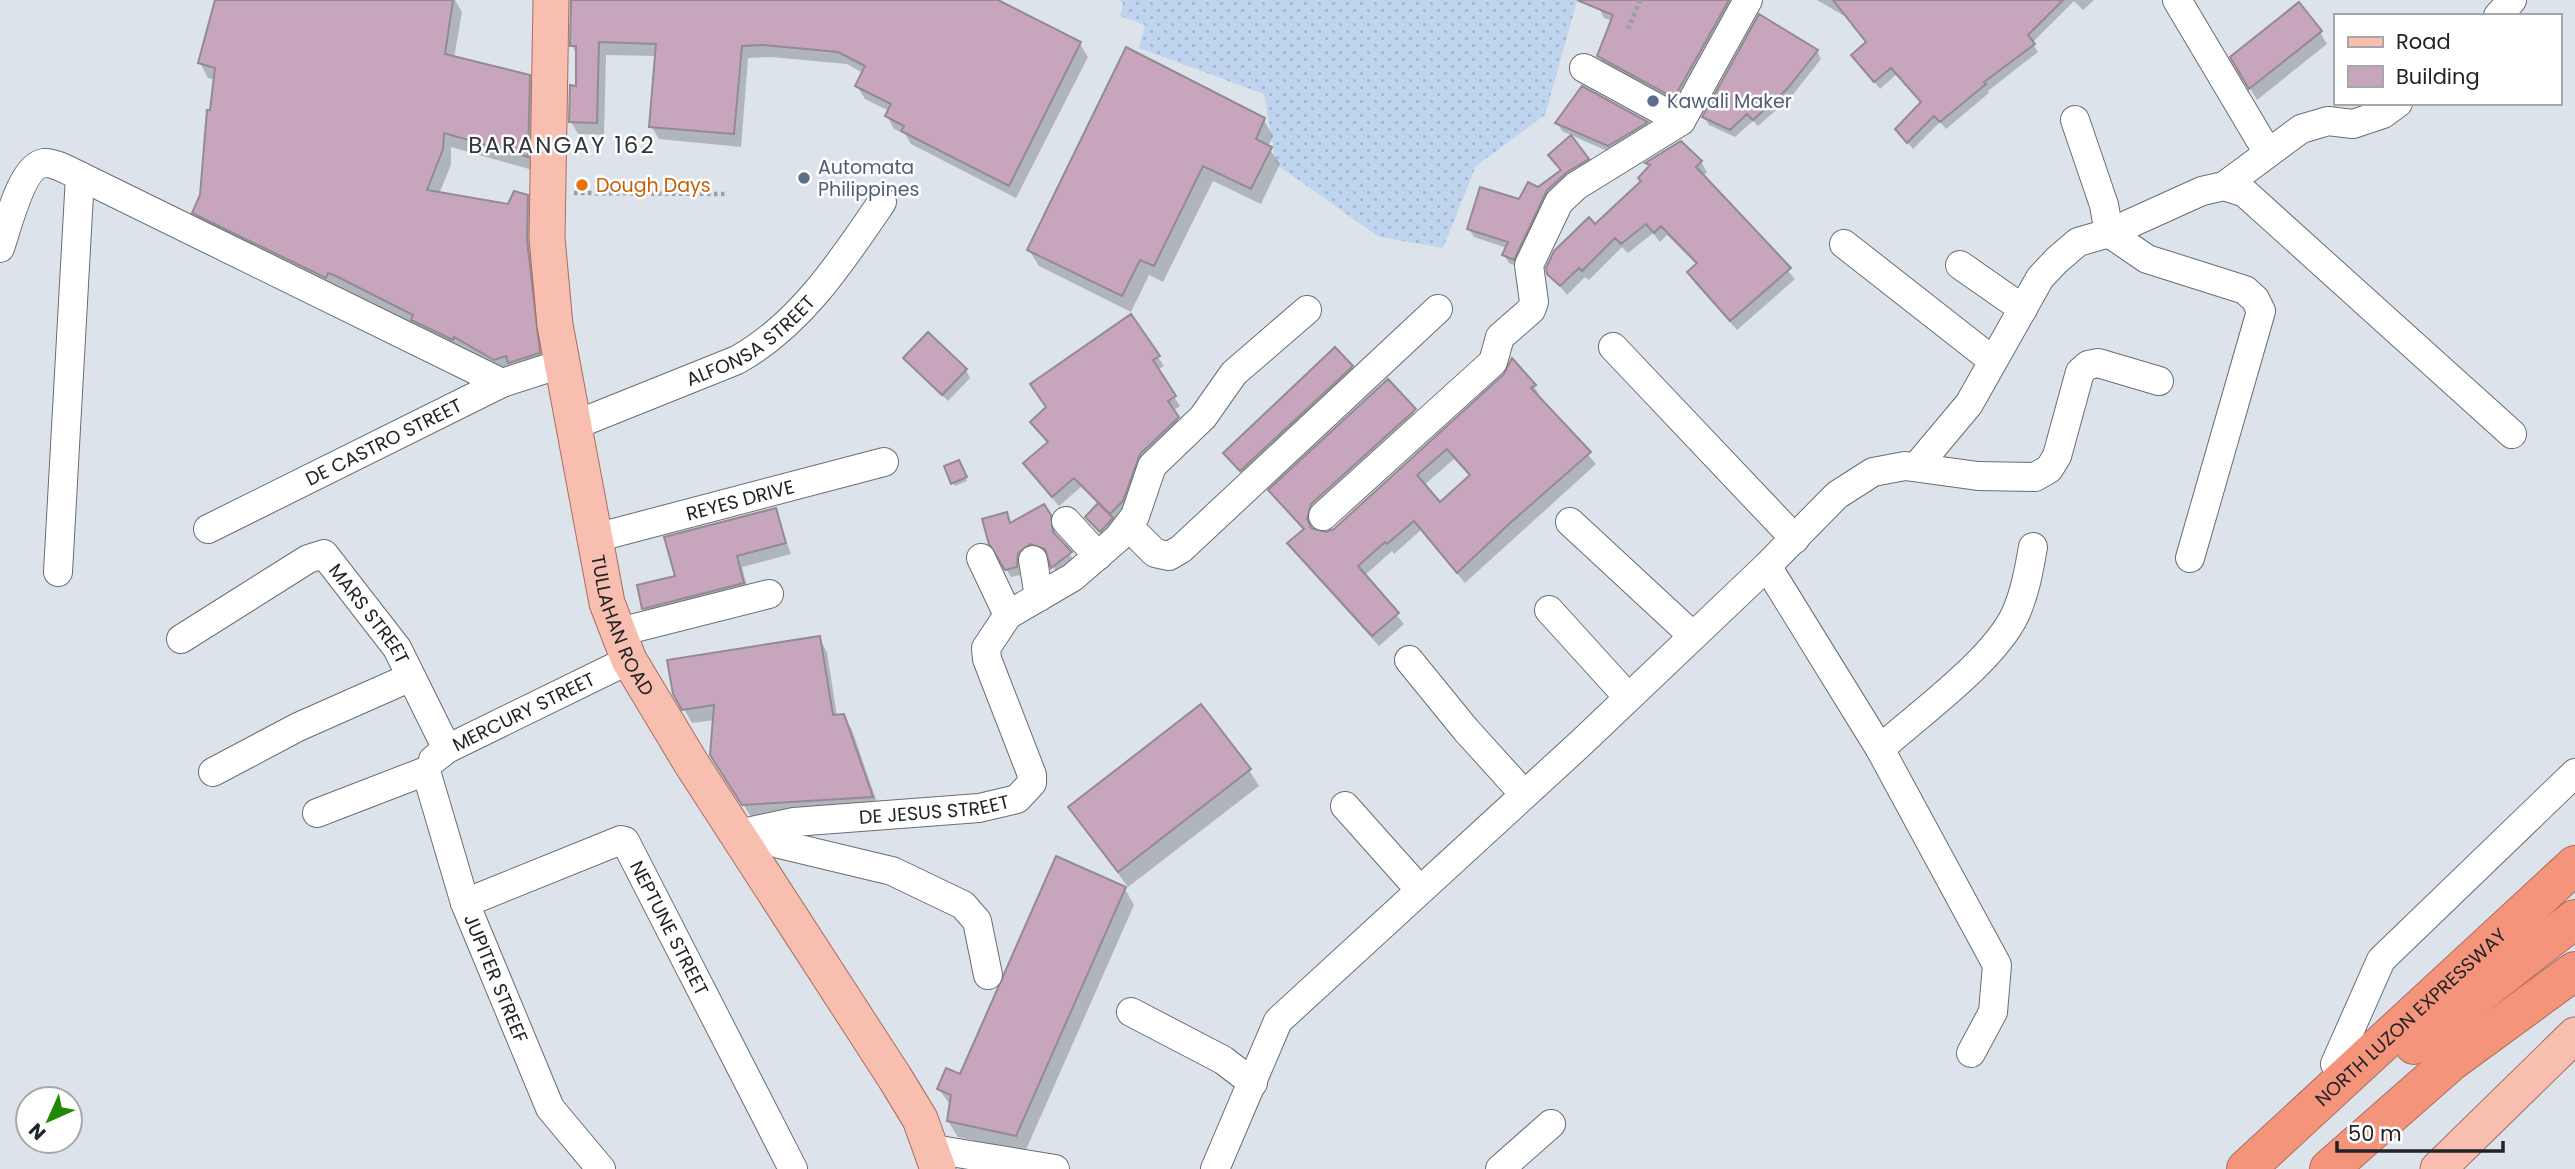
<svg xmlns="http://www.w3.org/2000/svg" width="2575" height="1169" font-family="Poppins,sans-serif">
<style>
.grass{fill:url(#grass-dots)}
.shadow{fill:#0003;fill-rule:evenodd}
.building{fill:#c7a5bd;stroke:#938b91;stroke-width:2;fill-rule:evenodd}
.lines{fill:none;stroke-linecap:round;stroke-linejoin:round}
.minor-casing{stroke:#696e75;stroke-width:30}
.major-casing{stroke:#aa6d5d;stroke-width:37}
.highway-casing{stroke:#aa6d5d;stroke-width:40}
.path{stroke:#9a9fa4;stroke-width:4.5;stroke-dasharray:3.5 3.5;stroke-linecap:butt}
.minor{stroke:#fff;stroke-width:28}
.major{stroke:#f8bfb0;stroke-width:35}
.highway{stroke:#f4957b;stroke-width:38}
.service-dot{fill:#5c6f8a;stroke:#fff;stroke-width:2.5}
.food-dot{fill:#e8710a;stroke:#fff;stroke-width:2.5}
.labels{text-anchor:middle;stroke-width:5;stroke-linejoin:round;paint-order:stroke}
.service-label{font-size:19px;fill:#4e5e75;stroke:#fff;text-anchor:start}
.food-label{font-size:19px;fill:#c56008;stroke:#fff;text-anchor:start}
.street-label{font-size:19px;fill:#212326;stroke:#fff}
.quarter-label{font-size:23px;letter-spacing:2px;fill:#33383e;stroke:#fff}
</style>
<defs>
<pattern id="grass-dots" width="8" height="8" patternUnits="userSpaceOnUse" patternTransform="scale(1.75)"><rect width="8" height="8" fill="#bfd4ee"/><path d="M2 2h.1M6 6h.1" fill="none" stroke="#a4b6cc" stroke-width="1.8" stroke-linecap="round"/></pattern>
</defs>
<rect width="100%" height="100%" fill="#dde3ea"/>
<path class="grass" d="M1118 0H1574L1577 1 1545 115 1476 166 1443 248 1379 237 1276 164 1264 94 1139 48 1145 25 1120 16 1123 3Z"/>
<path class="shadow" d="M217 0H455L462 12 454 58 528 76 537 92 536 171 451 147V165L439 194 509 206 526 197 535 212 547 368 503 375 203 228 194 212 201 195 215 80 208 78 200 63Z
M571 0H994L1080 44 1088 57 1016 198 911 144 905 134 894 129 887 116 889 111 865 99 857 86 863 73 847 64 771 57 748 58 741 147 659 139 651 126 657 56 606 55 604 135 578 134 571 122 577 88 578 56 572 46Z
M1601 0H1738L1679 105 1604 64 1599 56 1613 21 1604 18 1600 10Z
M1817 0H2094L2083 10 2074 1 2032 43 2038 52 1988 91 1989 93 1946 129 1940 122 1913 149 1897 130 1922 104 1897 74 1880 89 1853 55 1868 43 1846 17Z
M2320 32 2327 44 2257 100 2232 57Z
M1817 51 1821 59 1791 97 1758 126 1753 121 1735 137 1709 125 1704 117Z
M1583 88 1647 123 1651 130 1614 154 1562 131 1557 123Z
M1264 120 1273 136 1268 147 1280 164 1261 204 1213 181 1163 282 1149 275 1131 312 1039 266 1029 250Z
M1681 143 1701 162 1707 172 1703 176 1795 279 1737 330 1695 283 1689 273 1697 265 1667 235 1660 242 1653 233 1628 253 1622 247 1589 280 1585 277 1567 295 1549 273 1643 183 1650 168 1648 163Z
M1550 155 1587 160 1592 167 1518 267 1509 263 1504 255 1507 248 1474 237 1469 229 1520 201 1562 171Z
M1158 357 1164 366 1157 370 1180 406 1173 411 1183 428 1127 511 1102 534 1089 520 1099 505 1081 487 1059 506 1031 473 1025 463 1048 444 1032 422Z
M905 358 966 370 970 378 948 401Z
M1351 367 1358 379 1248 482 1225 453Z
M1388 381 1421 421 1317 515 1312 530 1326 534 1335 530 1534 386 1540 396 1538 398 1596 464 1465 583 1421 530 1394 554 1392 551 1364 576 1404 624 1379 646 1296 554 1289 544 1304 531 1271 490ZM1454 459 1471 477 1440 505 1423 486Z
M960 465 967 481 955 486 946 467Z
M1043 506 1054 525 1056 538 1075 561 1057 575 1049 556 1035 551 1021 562V575L1011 577 990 543 1006 514 1012 525Z
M775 510 791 554 742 567 749 594 650 619 644 608 677 577Z
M819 638 827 652 837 716H844L852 730 880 811 752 819 713 753 715 720 692 723 675 693Z
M1249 770 1259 786 1128 887 1070 808Z
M1125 889 1134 905 1025 1152 958 1137 948 1121 951 1106 939 1089 960 1077Z"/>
<path class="building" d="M215 0H453L445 54 530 75 528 157 444 133 443 149 427 190 508 204 514 191 528 195 527 240 540 353 508 363 506 356 494 360 454 337 453 340 411 320 413 315 336 276 328 273 326 278 192 213 200 195 207 110H210L215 68 198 63Z
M571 0H998L1081 42 1009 186 901 131 904 126 885 116 891 104 855 86 865 66 838 52 763 45 742 46 734 134 649 127 656 44 599 42 597 123 569 122 570 85 576 86V46H570Z
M1577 0H1729L1674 98 1597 56 1613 15Z
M1833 0H2063L2028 35 2035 44 1984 82 1986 84 1940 122 1934 116 1907 143 1895 129 1921 102 1891 68 1874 82 1851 55 1866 42Z
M2299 2 2322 31 2249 89 2230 57Z
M1759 14 1818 50 1787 89 1753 120 1747 114 1730 130 1702 117Z
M1126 47 1265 118 1256 139 1272 147 1251 189 1203 166 1154 266 1140 260 1122 296 1027 250Z
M1582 86 1648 122 1608 146 1555 123Z
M1571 135 1589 159 1567 172 1547 190 1514 260 1502 255 1508 242 1467 229 1480 187 1519 199 1528 182 1538 187 1561 170 1548 155Z
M1681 141 1702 161 1696 167 1791 268 1730 321 1687 272 1697 263 1661 226 1654 233 1646 224 1621 244 1615 238 1582 271 1579 268 1560 286 1547 274 1546 268 1554 251 1589 217 1595 224 1641 181 1638 178 1650 165 1645 163Z
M1131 314 1160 356 1153 360 1176 396 1168 401 1179 417 1140 454 1123 501 1110 514 1074 478 1052 497 1023 463 1048 442 1030 422 1046 407 1030 384Z
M928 332 967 369 942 395 903 358Z
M1335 347 1353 366 1240 471 1223 453Z
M1512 358 1536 385 1531 388 1591 452 1510 523 1457 573 1414 521 1387 544 1385 542 1358 566 1399 613 1372 636 1287 543 1304 529 1268 490 1388 379 1416 409 1311 504 1307 519 1311 528 1326 532 1334 529 1504 374ZM1447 449 1470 475 1440 502 1417 475Z
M959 460 967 477 951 484 944 466Z
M1098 503 1113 518 1100 532 1085 517Z
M1044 504 1051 515 1053 532 1072 552 1051 568 1045 549 1030 544 1018 553 1017 567 1005 570 989 544 982 519 1007 512 1010 523Z
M776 508 786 543 737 556 744 583 642 609 637 585 675 576 664 537Z
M820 636 833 715 844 714 873 797 742 805 710 755 714 705 682 710 673 694 667 660Z
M1201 704 1251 769 1118 872 1068 807Z
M1056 856 1126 887 1016 1136 947 1121 951 1095 937 1089 946 1068 960 1074Z"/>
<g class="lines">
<defs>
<g id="minor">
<path d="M2177 0 2268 153"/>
<path d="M2498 16 2512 0"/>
<path d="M1584 68 1681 121"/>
<path d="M2075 120 2104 205 2109 233 2147 259 2245 290 2255 299 2261 311 2190 558"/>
<path d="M2224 186 2301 129 2328 121 2353 124 2383 114 2398 103"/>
<path d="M1844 244 1992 360"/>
<path d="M0 248C7 229 21 166 44 163 54 162 71 172 80 176L502 383"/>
<path d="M1960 265 2023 309"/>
<path d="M1613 347 1795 539"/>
<path id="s1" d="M575 425 737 360C800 325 842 261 882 202"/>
<path d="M1917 466 1969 404 2040 278 2057 260 2078 242 2109 233 2202 191 2224 186 2245 193 2512 434"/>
<path d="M1323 516 1493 362 1500 337 1531 310 1534 302 1529 265 1559 202 1576 186 1681 121 1748 0"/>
<path d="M1066 521 1098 556"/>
<path d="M1570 522 1693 636"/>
<path d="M1129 527 1155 553 1169 556 1181 549 1438 309"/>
<path id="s2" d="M208 529 502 383 561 364"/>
<path id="s3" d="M595 538 884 462"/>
<path d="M981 558 1008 615"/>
<path d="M1033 560 1039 597"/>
<path d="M1767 566 1880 749 1997 965 1993 1012 1971 1053"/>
<path d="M58 572 80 176"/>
<path d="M1549 610 1628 697"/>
<path d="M619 632 769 594"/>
<path id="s4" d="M181 639 308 559 324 554 397 648 447 749"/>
<path d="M1409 660 1466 730 1524 794"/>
<path d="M1880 749C1919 714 1993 661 2015 615 2025 593 2029 570 2033 547"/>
<path id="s5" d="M433 760 447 749 629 660"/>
<path id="s6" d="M426 771 465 903 550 1108 601 1169"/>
<path d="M213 772 298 727 411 677"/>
<path d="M1345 806 1419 889"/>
<path d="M317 813 426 771"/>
<path d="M763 829 779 844 892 871 963 905 977 921 988 975"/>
<path id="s7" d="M738 834 794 822 979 808 1017 799 1032 783V775L987 659 986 648 1008 615 1073 577 1118 538 1135 516 1152 466 1203 417 1234 373 1307 310"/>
<path id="s8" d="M465 903 621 840 625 841 793 1169"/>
<path d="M1131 1012 1223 1060 1253 1083"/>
<path d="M2335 1064 2381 960 2575 773"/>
<path d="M933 1149 1055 1169"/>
<path d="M1215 1169 1278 1021 1582 742 1767 566 1837 495 1873 472 1905 466 1978 476 2035 477 2049 469 2057 456 2080 372 2088 365 2098 363 2159 381"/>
<path d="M1500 1169 1551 1124"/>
</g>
<g id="major">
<path id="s9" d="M551 0 547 238 555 325 607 603 629 660 691 763 895 1078 920 1119 938 1169"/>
<path d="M2438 1169 2575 1035"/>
</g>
<g id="highway">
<path d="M2414 1045 2575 919"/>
<path id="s10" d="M2246 1169 2575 865"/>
<path d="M2329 1169 2452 1061 2575 971"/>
</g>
</defs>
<use href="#minor" class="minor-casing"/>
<use href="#major" class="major-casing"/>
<use href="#highway" class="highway-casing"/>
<path class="path" d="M1628 29 1640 0
M574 193 727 194"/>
<use href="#minor" class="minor"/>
<use href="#major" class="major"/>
<use href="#highway" class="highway"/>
</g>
<g class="service-dot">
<circle cx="1653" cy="101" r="7"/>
<circle cx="804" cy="178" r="7"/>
</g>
<circle class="food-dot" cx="582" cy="185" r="7"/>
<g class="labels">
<g class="service-label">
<text x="1667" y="108">Kawali Maker</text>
<text x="818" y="174">Automata<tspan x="818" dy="22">Philippines</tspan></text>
</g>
<g class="food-label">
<text x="596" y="192">Dough Days</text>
</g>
<g class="street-label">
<text dy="7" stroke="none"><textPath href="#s1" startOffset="196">ALFONSA STREET</textPath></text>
<text dy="7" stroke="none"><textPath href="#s2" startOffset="196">DE CASTRO STREET</textPath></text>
<text dy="7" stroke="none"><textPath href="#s3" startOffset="150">REYES DRIVE</textPath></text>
<text dy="7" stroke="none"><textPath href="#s4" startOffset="242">MARS STREET</textPath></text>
<text dy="7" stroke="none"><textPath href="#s9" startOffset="634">TULLAHAN ROAD</textPath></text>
<text dy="7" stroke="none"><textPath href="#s5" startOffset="103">MERCURY STREET</textPath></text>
<text dy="7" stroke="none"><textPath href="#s7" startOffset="198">DE JESUS STREET</textPath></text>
<text dy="7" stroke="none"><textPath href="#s8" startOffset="270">NEPTUNE STREET</textPath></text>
<text dy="7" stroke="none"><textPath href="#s6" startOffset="219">JUPITER STREEF</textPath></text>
<text dy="7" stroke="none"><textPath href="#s10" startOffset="224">NORTH LUZON EXPRESSWAY</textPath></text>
</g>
<g class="quarter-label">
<text x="562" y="153">BARANGAY 162</text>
</g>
</g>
<rect x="2334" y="14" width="228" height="91" fill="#ffffff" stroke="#a6a7a8" stroke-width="2"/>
<rect x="2348" y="37" width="35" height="10" fill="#f8bfb0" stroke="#a6a7a8" stroke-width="2"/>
<text x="2396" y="49" font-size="21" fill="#212326">Road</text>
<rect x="2348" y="66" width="35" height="21" fill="#c7a5bd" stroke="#a6a7a8" stroke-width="2"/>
<text x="2396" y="84" font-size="21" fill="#212326">Building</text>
<g transform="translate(49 1120) rotate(225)"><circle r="33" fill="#ffffff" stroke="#a6a7a8" stroke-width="2"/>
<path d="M0-5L12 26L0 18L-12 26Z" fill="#1e8a06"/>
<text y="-10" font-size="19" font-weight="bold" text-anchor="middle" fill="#212326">N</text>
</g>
<path d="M2337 1141v10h166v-10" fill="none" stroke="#212326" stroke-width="3.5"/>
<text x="2348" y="1141" font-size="21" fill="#212326" stroke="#ffffff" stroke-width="5" paint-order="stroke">50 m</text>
</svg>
